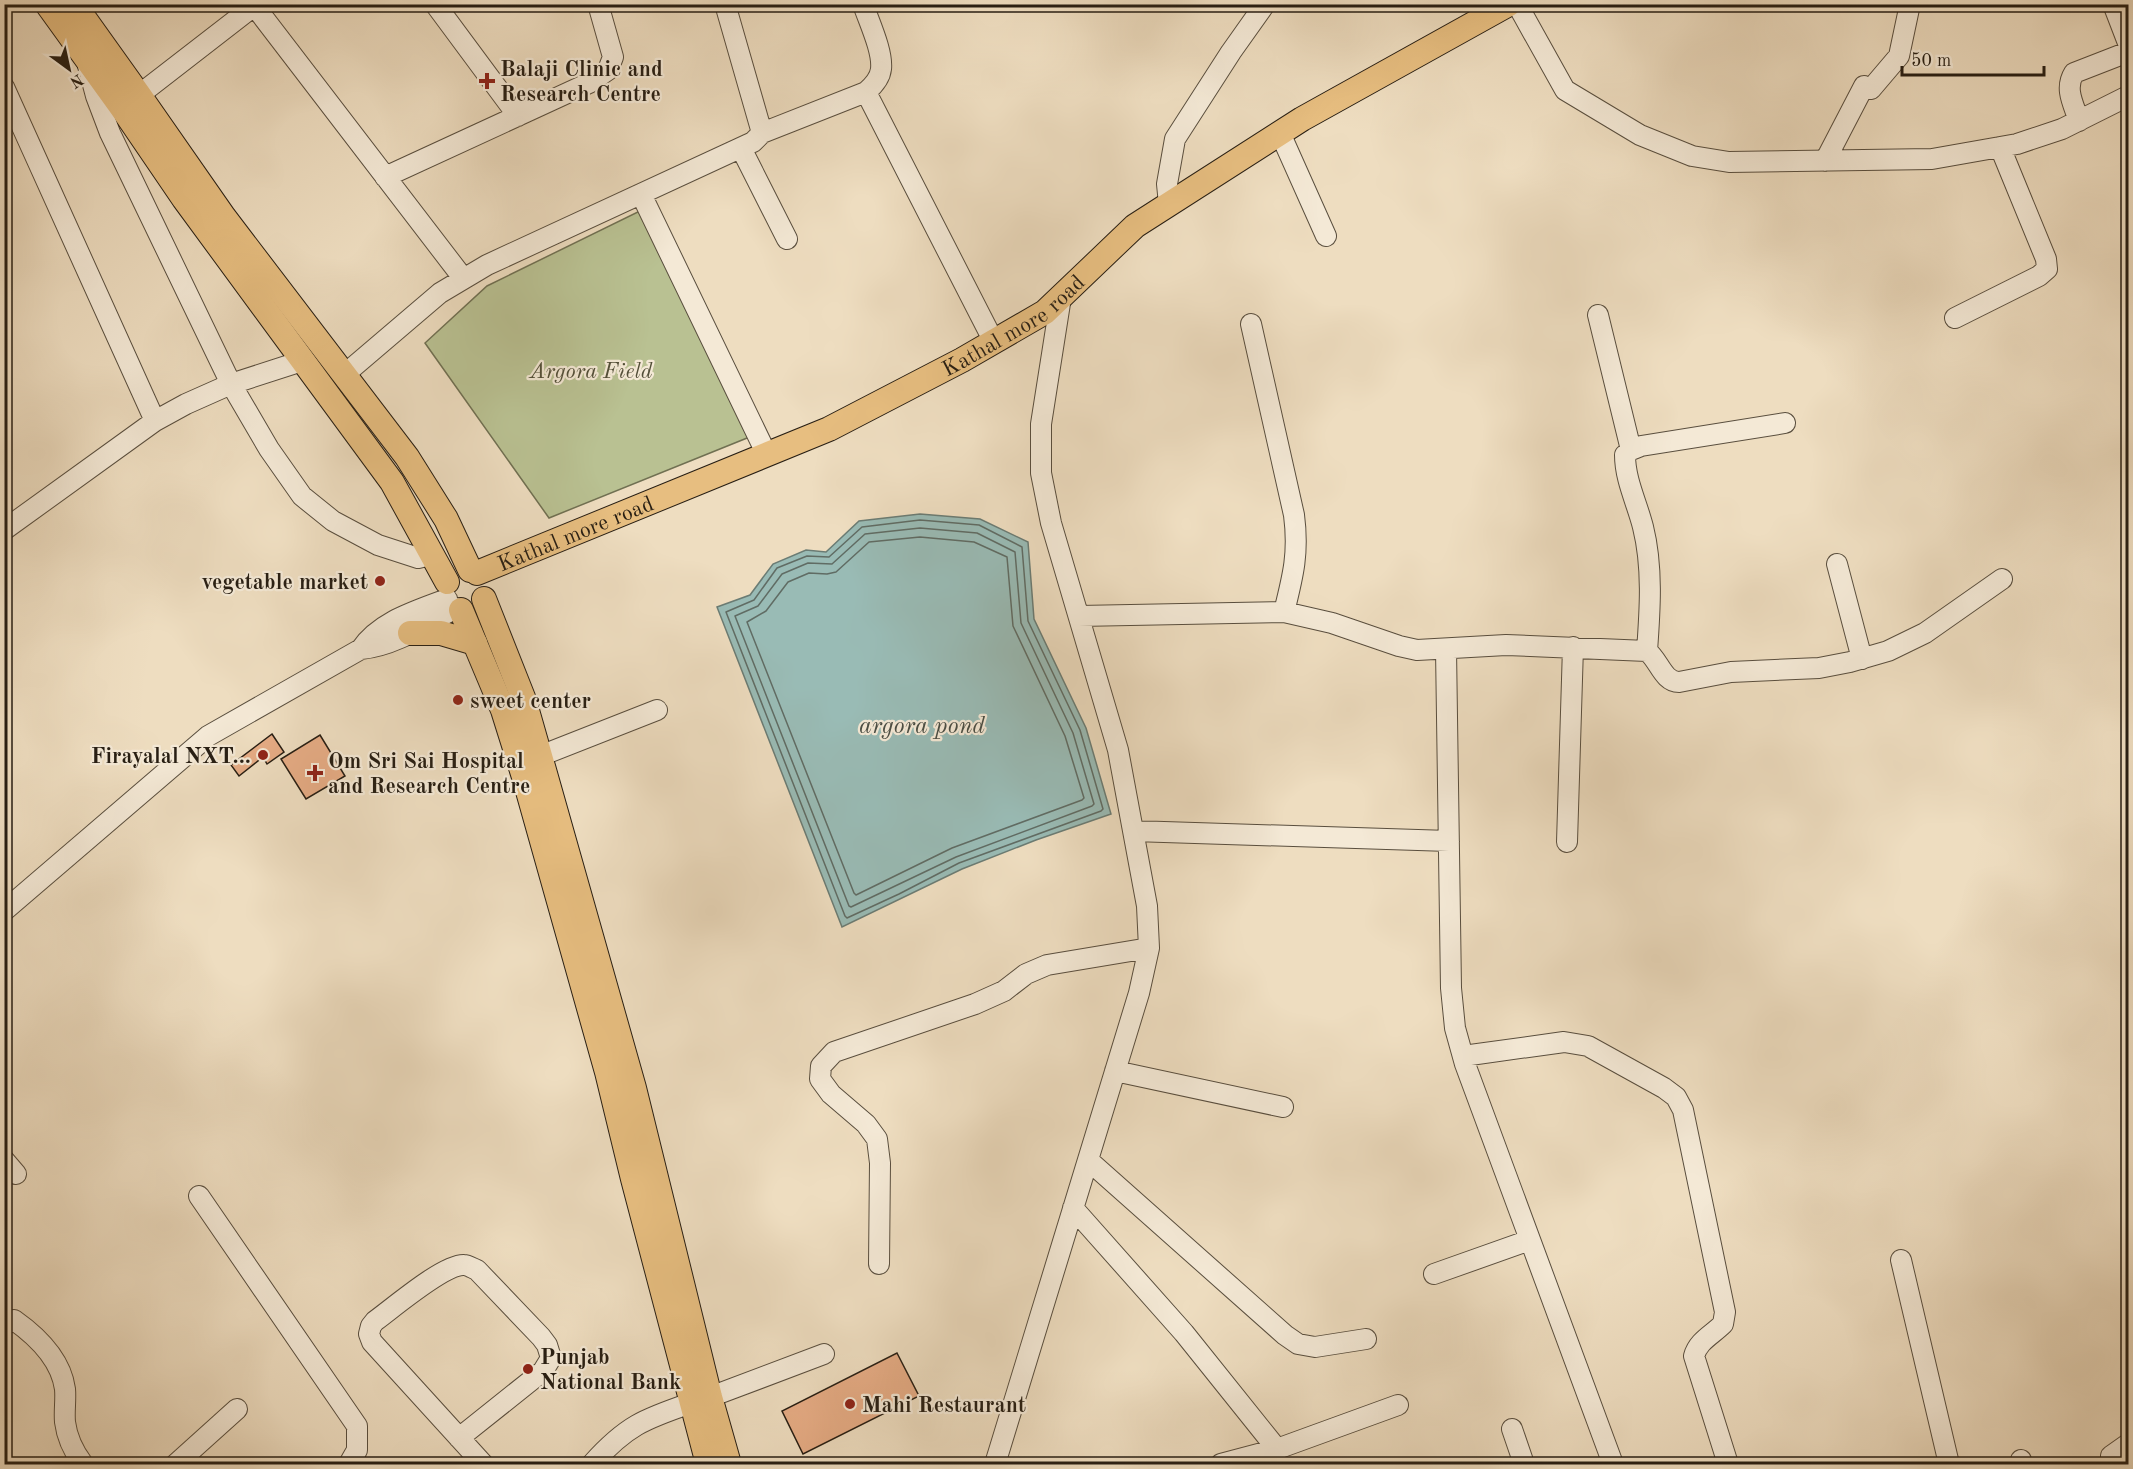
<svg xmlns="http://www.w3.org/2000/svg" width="2133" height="1469" font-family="'Old Standard TT',serif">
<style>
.green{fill:#b9c192;stroke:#707052;stroke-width:1.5}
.water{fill:#99bbb5;stroke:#6b7c74;stroke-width:1.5}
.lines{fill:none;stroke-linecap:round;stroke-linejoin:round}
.shore{stroke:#606c64;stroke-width:1.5}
.building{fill:#e6ac85;stroke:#271e13;stroke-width:1.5}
.minor-casing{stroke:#594e3e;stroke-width:22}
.major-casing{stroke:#271e13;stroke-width:26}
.minor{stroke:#f4e9d6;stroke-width:20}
.major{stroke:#e7be80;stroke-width:24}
.poi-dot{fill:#8f2418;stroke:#f4e9d6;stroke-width:2}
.labels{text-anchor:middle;stroke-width:4.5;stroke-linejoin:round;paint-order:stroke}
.poi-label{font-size:22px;font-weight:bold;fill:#271e13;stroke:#f4e9d6;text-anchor:start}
.street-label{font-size:22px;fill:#271e13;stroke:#f4e9d6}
.park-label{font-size:22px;font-style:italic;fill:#534f39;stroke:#f4e9d6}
.water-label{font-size:24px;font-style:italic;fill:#494d44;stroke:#f4e9d6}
</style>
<rect width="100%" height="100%" fill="#eeddc0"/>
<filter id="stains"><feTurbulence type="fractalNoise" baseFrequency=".00333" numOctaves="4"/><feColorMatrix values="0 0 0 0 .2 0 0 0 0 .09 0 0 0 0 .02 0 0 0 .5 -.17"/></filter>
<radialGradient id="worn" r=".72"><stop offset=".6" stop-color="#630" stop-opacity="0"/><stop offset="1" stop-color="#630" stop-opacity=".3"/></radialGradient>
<path class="green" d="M650 206 752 436 549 518 425 343 487 286Z"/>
<path class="water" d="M920 514 980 519 1028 542 1034 619 1086 728 1111 814 1036 840 962 869 842 927 717 607 750 595 773 564 806 550 826 552 859 521Z"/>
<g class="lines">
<path class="shore" d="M920 520 979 525 1022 547 1028 621 1080 730 1103 809 1101 811 959 863 899 894 847 918 845 916 726 612 754 600 777 568 807 556 829 557 862 527Z
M920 528 977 533 1015 552 1021 623 1073 733 1094 804 1092 806 956 857 851 907 849 906 735 616 758 606 782 574 808 563 832 564 865 534Z
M920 537 974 542 1007 557 1013 626 1065 736 1084 798 1082 800 952 848 856 895 854 893 747 622 766 611 788 582 809 573 827 574 836 572 869 542Z"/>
</g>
<path class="building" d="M272 734 284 752 267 764 263 757 239 776 231 765Z
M320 735 345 776 306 799 281 759Z
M897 1353 919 1396 803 1454 782 1411Z"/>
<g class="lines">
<defs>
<path id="minor" d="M253 4 463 278
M435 4 518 116
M1517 4 1565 90 1640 135 1692 156 1729 162 1932 159 2017 144 2062 129 2128 96
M2113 4 2128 43
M88 66 96 96 110 133 231 384 269 449 302 496 333 521 378 545 418 558 433 554
M4 87 155 421
M1871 89 1899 56 1910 4
M866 92 994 342
M139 95 254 6
M2079 121C2074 105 2064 89 2074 73L2128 52
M762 133 866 92C873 86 880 79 881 69 883 51 869 22 863 4
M1280 133 1326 236
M741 148 787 239
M1825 161 1864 86
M385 177 589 83 608 70 613 57 598 4
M641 194 767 455
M1169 204 1167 184 1175 139 1231 52 1265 4
M1598 315 1631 450
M1955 318 2039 276 2047 269 2046 259 2000 147
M1251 324 1294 515C1299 553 1293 576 1284 612
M345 374 440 293 487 265 753 142 762 133 725 4
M4 530 155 421 186 404 231 384 302 361
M1837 564 1862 659
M1079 616 1284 612 1332 623 1399 646 1417 650 1506 645 1647 651C1659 660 1663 682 1679 682L1731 672 1819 668 1850 662 1888 651 1925 633 2002 579
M361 649C395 646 426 624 456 608
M1446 649 1451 988 1455 1028 1465 1064 1613 1464
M1647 651C1650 610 1653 567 1643 527 1637 503 1625 480 1625 455L1631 450 1641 446 1785 423
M540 756 657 710
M1133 831 1449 841
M1567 842 1573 647
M4 911 208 736 361 649C380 621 416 611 447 599
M1463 1056 1564 1042 1588 1046 1664 1088 1676 1097 1683 1110 1725 1312 1723 1324C1712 1335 1698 1341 1694 1356L1728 1464
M1115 1071 1283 1107
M4 1160 16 1174
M1088 1160 1285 1335 1298 1344 1315 1347 1366 1339
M199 1196 357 1426V1450L349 1464
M1073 1208 1184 1333 1277 1449
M1901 1260 1949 1464
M879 1264 880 1163 877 1139 866 1124 831 1094 820 1079 821 1066 834 1052 975 1004 1004 991 1026 974 1047 965 1149 948
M1434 1274 1530 1240
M4 1325 14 1320C38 1337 61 1360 65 1389 66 1400 64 1411 65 1422 67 1438 74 1452 83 1464
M710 1397 824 1354
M1512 1429 1524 1464
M459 1438 543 1371 551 1358 547 1345 541 1337 477 1270C474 1269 468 1265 464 1265 444 1264 393 1308 375 1321L371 1326 369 1334 372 1342 483 1464
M2111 1456 2128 1444
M2021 1460 2022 1464
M176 1464 237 1409
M592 1464C626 1426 644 1419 691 1403
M995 1464 1139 993 1149 948 1147 906 1118 750 1051 523 1041 473V424L1061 297
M1221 1464 1277 1449 1398 1405"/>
<g id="major">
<path d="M47 4 122 108 184 199 392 482 447 582"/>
<path d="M74 4 139 95 224 217 407 457 446 519 470 570"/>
<path id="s1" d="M477 573 829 429 962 360 1045 312 1135 226 1302 119 1509 4"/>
<path d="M484 599 524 700 540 756 634 1088 710 1397 729 1464"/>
<path d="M461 610 503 710 524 777 607 1072 633 1179 708 1464"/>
<path d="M410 633H441L475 643"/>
</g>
</defs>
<use href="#minor" class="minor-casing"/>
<use href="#major" class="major-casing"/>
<use href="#minor" class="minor"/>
<use href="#major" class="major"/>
</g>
<g class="poi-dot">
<path d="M484 72h6v6h6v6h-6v6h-6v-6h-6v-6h6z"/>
<circle cx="380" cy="581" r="6"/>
<circle cx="458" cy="700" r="6"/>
<circle cx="263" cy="755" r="6"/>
<path d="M312 764h6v6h6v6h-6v6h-6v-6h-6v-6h6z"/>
<circle cx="528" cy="1369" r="6"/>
<circle cx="850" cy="1404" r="6"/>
</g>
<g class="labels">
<g class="poi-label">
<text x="500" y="76">Balaji Clinic and<tspan x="500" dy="25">Research Centre</tspan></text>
<text x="368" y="589" text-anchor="end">vegetable market</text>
<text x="470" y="708">sweet center</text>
<text x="251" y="763" text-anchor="end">Firayalal NXT...</text>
<text x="328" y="768">Om Sri Sai Hospital<tspan x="328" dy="25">and Research Centre</tspan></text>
<text x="540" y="1364">Punjab<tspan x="540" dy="25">National Bank</tspan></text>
<text x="862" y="1412">Mahi Restaurant</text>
</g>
<g class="street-label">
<text dy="8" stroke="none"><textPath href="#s1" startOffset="592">Kathal more road</textPath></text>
<text dy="8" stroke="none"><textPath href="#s1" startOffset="106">Kathal more road</textPath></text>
</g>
<g class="park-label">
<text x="591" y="378">Argora Field</text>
</g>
<g class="water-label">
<text x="922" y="733">argora pond</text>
</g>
</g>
<rect width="2133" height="1469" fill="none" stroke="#eeddc0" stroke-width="24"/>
<rect x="6" y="6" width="2121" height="1457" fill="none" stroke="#271e13" stroke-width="3"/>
<rect x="12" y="12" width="2109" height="1445" fill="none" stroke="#271e13" stroke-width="1.5"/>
<g transform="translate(69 69) rotate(147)" stroke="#f4e9d6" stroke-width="4.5" paint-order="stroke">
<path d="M0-4.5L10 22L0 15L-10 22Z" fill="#271e13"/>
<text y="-9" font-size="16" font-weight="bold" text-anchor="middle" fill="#271e13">N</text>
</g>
<path d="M1902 66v9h142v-9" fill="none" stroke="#271e13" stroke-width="3"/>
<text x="1911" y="66" font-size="18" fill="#271e13" stroke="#f4e9d6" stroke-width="4.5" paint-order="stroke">50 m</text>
<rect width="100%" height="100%" filter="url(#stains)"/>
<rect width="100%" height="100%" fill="url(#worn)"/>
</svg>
